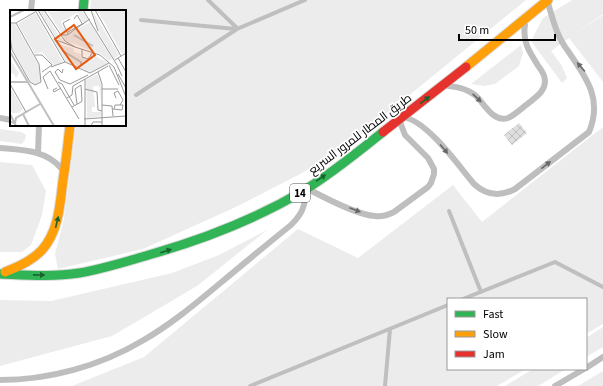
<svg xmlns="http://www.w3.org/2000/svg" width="603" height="386" font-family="'Source Sans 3',Cairo,sans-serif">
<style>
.green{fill:#ececec}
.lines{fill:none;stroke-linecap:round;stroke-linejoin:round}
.stream{stroke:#bfbfbf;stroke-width:4}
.building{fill:url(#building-cross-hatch)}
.fast-casing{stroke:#dbdbdb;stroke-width:11}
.slow-casing{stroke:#dbdbdb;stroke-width:11}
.jam-casing{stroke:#dbdbdb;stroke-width:11}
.lane{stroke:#bebebe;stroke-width:6}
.fast{stroke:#30b455;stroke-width:9}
.slow{stroke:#ff9f0a;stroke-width:9}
.jam{stroke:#e5322d;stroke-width:9}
.oneway{fill:#686868}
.oneway2{fill:#1a632f}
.labels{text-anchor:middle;stroke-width:3.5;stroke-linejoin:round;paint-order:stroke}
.shield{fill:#fff;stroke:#4c4c4c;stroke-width:1}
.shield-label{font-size:11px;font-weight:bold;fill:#000}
.street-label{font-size:12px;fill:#000;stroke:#fff}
.inset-river{fill:none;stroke:#bfbfbf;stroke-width:2}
.inset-road{fill:none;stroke:#999;stroke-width:1}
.view{fill:#e8590c;fill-opacity:0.15;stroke:#e8590c;stroke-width:2}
.inset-edge{fill:none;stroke:#000;stroke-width:2}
</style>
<defs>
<pattern id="building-cross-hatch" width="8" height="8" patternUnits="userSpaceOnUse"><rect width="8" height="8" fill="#dfdfdf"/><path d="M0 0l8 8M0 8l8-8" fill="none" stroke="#bebebe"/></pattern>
</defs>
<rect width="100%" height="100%" fill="#fff"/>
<path class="green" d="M91 0H526L352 142 302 173 238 206 143 249 58 269 55 254 64 219 76 125H125V11H90Z
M572 0H603V14L577 32 603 15V82L569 38 551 51 562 66 567 78 562 83 531 41 543 18Z
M521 45 523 53 519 66 495 84 484 86 471 84Z
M603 127V324L586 334V299H448V369H526L497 386H72L144 357 298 229 358 258 453 185 482 222Z
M0 129 21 132 26 135 25 140 22 144 0 141Z
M0 162 32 165 46 191 42 215 31 245 22 252H0Z
M267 230 197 286 112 336 0 366V300L51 301 172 273 219 255Z
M603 327V347L586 357V338Z
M533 369H566L538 386H505Z
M603 371V386H578Z"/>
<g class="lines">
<path class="stream" d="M208 0 237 28
M141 20 236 29
M136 95 237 29 305 0
M449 211 481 292
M463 299 555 262 603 287
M250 386 448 305
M385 386 390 329"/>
</g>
<path class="building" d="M519 123 527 133 512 145 504 135Z"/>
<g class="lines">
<defs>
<path id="fast" d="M83 11 84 0
M0 274C26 275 53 277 79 273 104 269 128 261 152 254 204 239 256 219 303 191 330 175 358 152 383 132"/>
<path id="slow" d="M466 67 548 0
M5 272C18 267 32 261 42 250 59 231 60 204 63 180 66 162 68 143 70 125"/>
<path id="jam" d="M383 132 466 67"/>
</defs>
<use href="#fast" class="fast-casing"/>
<use href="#slow" class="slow-casing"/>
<use href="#jam" class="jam-casing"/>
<path class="lane" d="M31 11 32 0
M449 86C459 87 467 89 475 95 484 103 493 123 508 118 515 115 523 107 530 102 537 96 545 91 545 81 545 75 542 71 539 67 530 53 522 42 525 25
M0 118 11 120
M407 118C430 125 458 165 474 184 486 195 500 197 515 189L589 132C603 99 586 77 568 51 557 37 553 20 548 3
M0 148C22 150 46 150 61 168
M38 153 39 125
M310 190C325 198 359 215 375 216 382 217 388 215 394 212L428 187 431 183 434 174V169L428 158 405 135 400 122
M586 368 603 357
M0 380C49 380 100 366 142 341 170 325 194 305 218 285 242 265 266 245 291 225 300 216 307 206 304 193
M555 386 584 369"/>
<use href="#fast" class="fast"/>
<use href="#slow" class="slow"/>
<use href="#jam" class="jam"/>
</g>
<defs><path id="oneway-solid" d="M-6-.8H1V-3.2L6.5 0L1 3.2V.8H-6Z"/></defs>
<g class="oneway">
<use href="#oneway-solid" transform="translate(581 67) rotate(-131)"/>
<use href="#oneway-solid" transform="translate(477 98) rotate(43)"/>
<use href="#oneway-solid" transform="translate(444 149) rotate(50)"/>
<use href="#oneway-solid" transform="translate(546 165) rotate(-38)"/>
<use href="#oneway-solid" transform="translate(355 210) rotate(21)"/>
</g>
<g class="oneway2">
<use href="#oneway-solid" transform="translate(425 100) rotate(-38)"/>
<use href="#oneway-solid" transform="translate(321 178) rotate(-35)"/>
<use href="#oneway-solid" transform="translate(57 222) rotate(-76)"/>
<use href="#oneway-solid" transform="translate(166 251) rotate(-18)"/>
<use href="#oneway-solid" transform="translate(39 275) rotate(1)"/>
</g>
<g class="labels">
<rect class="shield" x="290" y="184" width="20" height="18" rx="3"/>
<g class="shield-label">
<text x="300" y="197">14</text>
</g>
<g class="street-label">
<text transform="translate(360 134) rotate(-37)" y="4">طريق المطار للمرور السريع</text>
</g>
</g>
<g transform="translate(10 10)">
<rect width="116" height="116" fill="#fff"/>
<path d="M25 0 43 31V28L51 35 63 38 64 42 71 44 70 47 80 50V43L98 53 80 62 56 52ZM29 0H33L51 29 59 35 46 28ZM37 0 40 2 72 0 78 10 74 14 67 3 51 12 57 23 53 26ZM82 0 109 45 104 49 90 25ZM90 0H116V42L112 44 88 1ZM25 3 26 4 53 52 43 56 32 42 25 44 8 14ZM80 12 102 49 99 51 91 44 56 31 53 27ZM0 14H5L28 54 31 70 26 75 22 73 2 39ZM0 49 9 63 6 68 3 63 0 64ZM87 64 91 73V90L89 76H83L85 97H82V102H91V106L77 108 76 70ZM0 77 13 99 9 103H2L0 100Z" fill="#ececec"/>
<path class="inset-river" d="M0 7 14 0M64 25 83 36M53 41 71 52V56M0 42 44 116M0 72H18M0 104 6 116M13 104 19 116M0 112 5 113 6 108 30 94"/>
<path class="inset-road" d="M25 0 55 52 80 63 99 53M28 0 46 30 65 37M34 0 55 31 65 37 90 45 104 57M73 0 107 55M81 0 88 21M85 0 111 46M64 9 67 5 73 15M0 13H6L25 2M58 22 72 14M58 24 53 13 60 9M50 25H57L80 9M0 26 2 40 20 72 25 75 31 72 29 54 6 13M72 39V47L78 49 83 42M25 45H32L42 55 32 62M108 48 116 62M105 50 116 43M99 55 109 75M107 55 112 66M41 57 55 52M104 57 116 87M53 59 52 63 48 59 45 62 50 70 60 74 78 65M88 62 92 74V116M108 64 116 78M75 69V116M48 72 52 74 64 95M0 74 16 102M47 78 43 80 44 82 51 78M38 79 33 67 40 61 69 109M75 79 87 82 88 100 92 101M92 79H108M57 88 62 85 63 76 98 56M106 88 104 83 108 81 113 90 110 95M92 95 102 96 103 106M62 97 71 92 72 91 71 75 65 79 67 94M103 99 112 100 113 95H105L104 99M74 109 116 106M81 116 83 112H92"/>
<path class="view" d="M64 15 85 45 66 59 45 29Z"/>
<rect width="116" height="116" class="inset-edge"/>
</g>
<rect x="447" y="298" width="140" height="72" fill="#ffffff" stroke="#999999"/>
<rect x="455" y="311" width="20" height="6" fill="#30b455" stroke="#999999"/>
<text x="483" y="318" font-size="12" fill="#000000">Fast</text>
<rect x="455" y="331" width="20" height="6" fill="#ff9f0a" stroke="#999999"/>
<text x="483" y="338" font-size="12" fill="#000000">Slow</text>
<rect x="455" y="351" width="20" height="6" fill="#e5322d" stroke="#999999"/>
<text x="483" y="358" font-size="12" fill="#000000">Jam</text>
<path d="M459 34v6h96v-6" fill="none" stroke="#000000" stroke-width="2"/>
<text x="465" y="34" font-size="12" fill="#000000" stroke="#ffffff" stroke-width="3" paint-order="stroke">50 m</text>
</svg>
